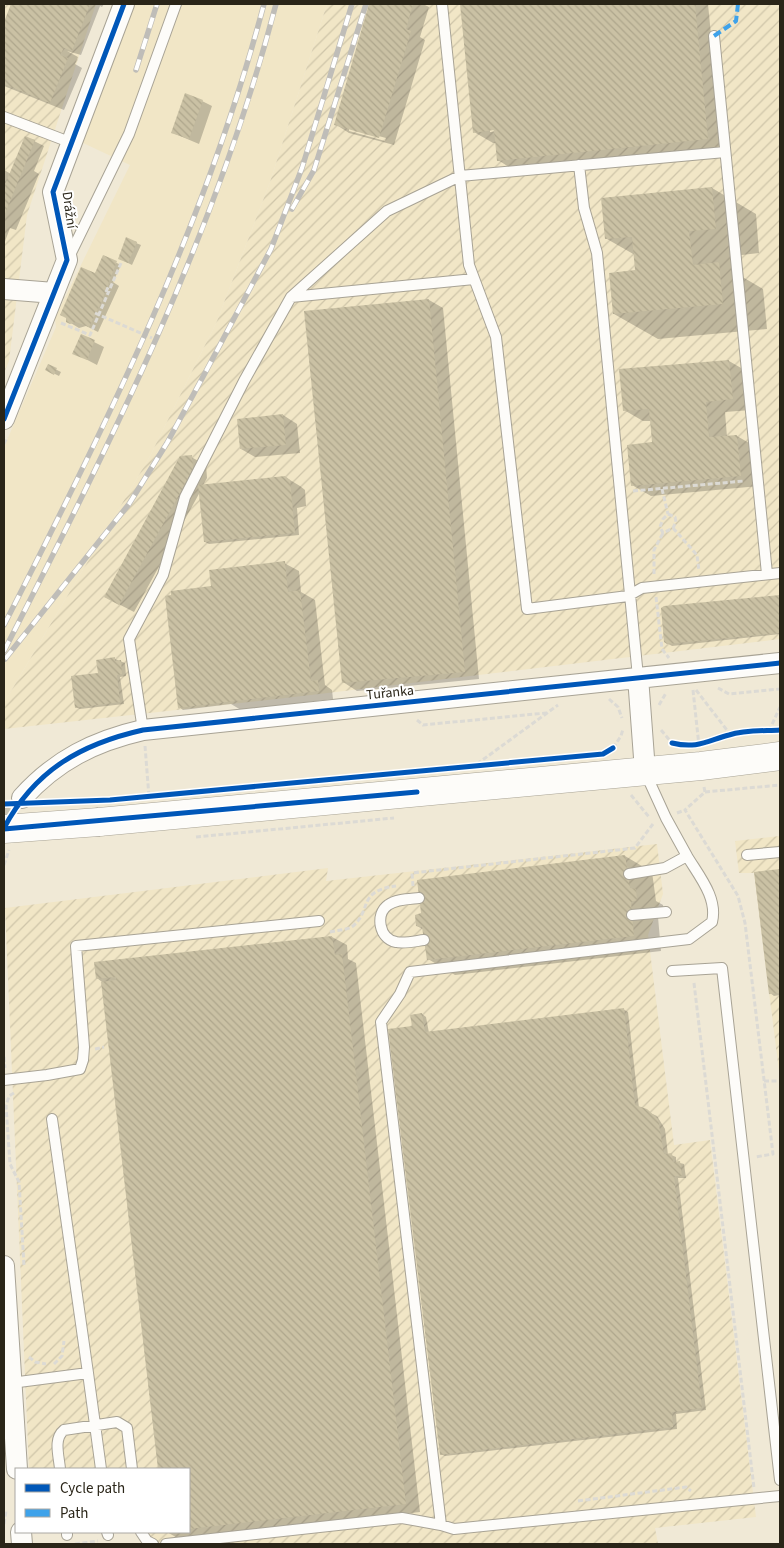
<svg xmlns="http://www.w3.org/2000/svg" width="784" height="1548" font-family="'Source Sans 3',sans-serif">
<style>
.built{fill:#f1e6c6}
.industrial{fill:url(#industrial-furrows)}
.shadow{fill:#0003;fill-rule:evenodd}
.building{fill:url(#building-back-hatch)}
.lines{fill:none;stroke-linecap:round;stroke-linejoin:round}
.street-tunnel{stroke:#c8c2b0;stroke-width:20;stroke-dasharray:20 10;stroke-linecap:butt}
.lane-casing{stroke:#a8a395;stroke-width:12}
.street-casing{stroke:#a8a395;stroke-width:22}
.secondary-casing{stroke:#a8a395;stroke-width:29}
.path{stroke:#dcdad4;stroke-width:3;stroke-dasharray:5 2.5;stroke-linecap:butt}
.lane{stroke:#fdfcf9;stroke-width:10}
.street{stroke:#fdfcf9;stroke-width:20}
.secondary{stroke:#fdfcf9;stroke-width:28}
.rail-casing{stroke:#bfbdb8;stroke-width:5.5}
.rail{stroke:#fff;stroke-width:4;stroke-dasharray:11;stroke-linecap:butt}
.secondary-bridge-casing{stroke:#a8a395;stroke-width:29;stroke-linecap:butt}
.secondary-bridge{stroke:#fdfcf9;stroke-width:28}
.quiet{stroke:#3ea2ea;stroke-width:4;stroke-dasharray:8 4;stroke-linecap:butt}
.cycleway-casing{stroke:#fff;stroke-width:8}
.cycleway{stroke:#0057b8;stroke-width:5}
.labels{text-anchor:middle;stroke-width:4;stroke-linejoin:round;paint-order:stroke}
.street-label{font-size:14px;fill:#2a2518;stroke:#fff}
</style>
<defs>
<pattern id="industrial-furrows" width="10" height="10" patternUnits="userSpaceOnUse" patternTransform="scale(1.25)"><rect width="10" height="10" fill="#f1e6c6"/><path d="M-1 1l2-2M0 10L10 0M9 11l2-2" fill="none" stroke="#cfc5a9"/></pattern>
<pattern id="building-back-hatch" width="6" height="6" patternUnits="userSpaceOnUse" patternTransform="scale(1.25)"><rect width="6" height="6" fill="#cac1a4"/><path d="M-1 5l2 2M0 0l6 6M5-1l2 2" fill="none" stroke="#aea68c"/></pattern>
</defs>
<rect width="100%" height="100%" fill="#f0e9d6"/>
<path class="built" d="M133 4H327L270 182 217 321 149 458 4 703V447L56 327 55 318 130 165 81 142 126 27Z"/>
<path class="industrial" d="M4 4H96L27 215 9 361 4 373Z
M327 4H780V639L294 697 4 729V703L149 458 217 321 270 182Z
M780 836V1071H779L754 873H739L735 841Z
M657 844 663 894 648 935 674 1145 710 1140 756 1517 655 1528 658 1544H145L144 1532H189V1469H29L5 908 328 868 326 881Z"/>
<path class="shadow" d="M6 4H104L102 7 100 6 81 55 67 51 78 57 75 64 82 68 64 110 4 86V25L12 6Z
M371 4H423L429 7 420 37 425 40 394 145 349 133 335 124ZM349 128 386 138 385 141 349 131Z
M461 4H708L722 147 512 169 498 160 496 143H493L474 132ZM490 129 500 131 490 132Z
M202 101 212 106 199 144 173 133Z
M34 141 44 146 34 171 39 174 16 230 10 228 4 244V170L11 174Z
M712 188 756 214 759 253 733 256 734 272 763 289 767 329 658 339 614 314 637 271 635 255 607 239Z
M136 243 141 245 132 265 124 261Z
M104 257 121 265 113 282 119 286 98 332 86 326 79 328 69 322Z
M429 300 443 308 479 679 357 691 343 682Z
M82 336 104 347 97 365 74 353Z
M729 361 748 372 751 410 725 412 727 437 737 436 756 447 759 486 651 496 632 485 653 444 651 421H643L624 410Z
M49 366 61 372 59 376 51 372Z
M283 415 297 424 300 453 255 457 241 449Z
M191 457 206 465 207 478 203 485 285 477 300 486 305 490 306 506 297 508 299 535 209 544 205 542 200 492 134 612 105 597Z
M284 563 299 571 301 592 315 600 325 685 332 690 333 699 241 710 231 704 183 710 179 707 210 588Z
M780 597V634L672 646 665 642 662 609Z
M115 659 125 663 126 676 120 677 124 704 80 709 76 707 99 674Z
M625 856 652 872 656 901 663 905 664 916 658 917 661 951 455 975 428 959 424 930 417 926 422 914Z
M780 871V995L774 996 770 993 755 874Z
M332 937 347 945 348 959 356 963 420 1512 181 1540 167 1532H189V1469H159L102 982 97 978 95 963Z
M623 1009 628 1012 639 1108 657 1116 665 1129 668 1155H671L676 1157V1162L684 1164 686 1178H678L706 1410 676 1414 677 1429 445 1456 441 1454 413 1027 422 1014 426 1017 429 1033Z"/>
<path class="building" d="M11 4H90L72 51 64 48 60 55 68 58 50 103 4 84V22Z
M369 4H413L406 29 411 31 379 138 334 125Z
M460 4H695L708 139 497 161 494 130 473 133Z
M185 93 203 100 189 139 171 133Z
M25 136 35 140 4 216V187Z
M712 187 716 229 689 231 693 265 719 262 723 304 613 314 609 273 635 270 632 237 605 239 601 198Z
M126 237 137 242 128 263 118 259Z
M103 255 117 261 101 303 89 327 76 322 70 324 66 322V318L60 315 81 267 95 273Z
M429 299 465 672 342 683 304 311Z
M81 334 95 340 87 360 72 354Z
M729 360 733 399 706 402 709 437 737 435 741 476 631 486 627 445 652 442 649 409 623 411 619 369Z
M48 364 57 368 54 375 45 370Z
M283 414 286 445 240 449 237 419Z
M192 455 193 469 119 605 104 597 180 456Z
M285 476 290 480 295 533 204 542 198 485Z
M285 561 288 592 300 590 311 681 318 680 319 691 178 708 165 596 171 595V591L211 586 209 570Z
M780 595V633L667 644 664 642 661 608 664 606Z
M115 657V661L121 660 122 674 117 675 120 702 75 708 71 676 98 673 96 660Z
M625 855 630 888 636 889 637 900 631 902 634 936 427 960 422 927 416 926 415 915 421 913 417 880Z
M780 869V993L769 994 754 872Z
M332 936 335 955 342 954 406 1504 189 1529V1469H158L101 982 116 980V977L96 979 94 962Z
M624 1008 635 1105 647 1109 658 1119 664 1154 672 1153 673 1162 680 1161 682 1176H674L702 1408 672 1412 673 1427 440 1455 388 1029 412 1026 410 1015 422 1013 425 1032Z"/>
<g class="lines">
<path class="street-tunnel" d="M4 828 22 798"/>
<defs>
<path id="lane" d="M442 4 469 265 496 337 527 609 628 596 642 588 780 573
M714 36 767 574
M4 117 72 143
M579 165 584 208 597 253 638 677
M69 257 129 134 176 4
M291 297 474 279
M143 730 129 639 163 575 185 497 244 381 291 297 387 211 460 176 725 152
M747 855 780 852
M687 856C699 876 718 898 712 922L689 939 410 972 400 994 381 1022 441 1525 454 1529 780 1496
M629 874 665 868 687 856 666 818 645 772
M419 898C409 899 396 899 388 905 375 914 379 939 396 942 404 944 416 941 424 940
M632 915 666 912
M672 971 722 968 780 1480
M4 1080 47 1075 80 1069 83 1060 84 1047 76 946 319 921
M88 1373 101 1469
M11 1383 88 1373 52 1119
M60 1469C59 1456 53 1439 64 1430L117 1422 127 1428 132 1469
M67 1532V1535
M107 1532 108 1535
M141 1532 147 1541 153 1544
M166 1544 402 1518 441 1525"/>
<path id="street" d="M4 289 54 293
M4 419 67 260 53 192 124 4
M638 677 645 771
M22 798C56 760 95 741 143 730L780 663
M4 1266 17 1469
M21 1532 22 1544"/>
<path id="secondary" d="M99 822 701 766 780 756"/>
</defs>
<use href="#lane" class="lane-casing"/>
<use href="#street" class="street-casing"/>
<use href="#secondary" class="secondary-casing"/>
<path class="path" d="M106 292 109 285
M95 313 152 338
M61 323 90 335 121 263
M4 444 7 437
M662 489 668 514
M633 491 744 481
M668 514 675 517 676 522 673 528 663 533 660 527 663 519Z
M673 528 697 555 699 571
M654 574V550L663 533
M656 597 662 649 669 658
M718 688 729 694 780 689
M693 690 699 746
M696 690 730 734
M609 699 618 707 622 718
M659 705 666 693
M417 720 423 725 546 713
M661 730 672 743
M769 731 780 707
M145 746 149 797
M613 748 621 736 623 729
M477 764 558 705
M704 787 705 792 685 810 738 896 745 923 773 1154 755 1157
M705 792 780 785
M631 795 649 817
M677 813 685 810
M196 837 394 818
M4 865 9 850
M413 886 412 873 635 848 653 824
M330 932C338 930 347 930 353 926 372 910 357 891 396 886
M694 983 754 1488
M95 1049 104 1047
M4 1057 5 1068
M764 1081H780
M14 1093 9 1096 6 1106 10 1164 19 1182 24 1265
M29 1357 35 1362 46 1364
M54 1364 62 1356 64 1341
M578 1501 686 1487 691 1491
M4 1524 6 1511
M75 1544 98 1541"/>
<use href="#lane" class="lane"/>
<use href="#street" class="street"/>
<use href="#secondary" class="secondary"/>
<defs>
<path id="rail" d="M136 70 157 4
M292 209 314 170 366 4
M4 625C107 424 206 223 264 4
M4 651C112 440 216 234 276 4
M5 659 129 504 167 443 205 373 271 249 302 168 352 4"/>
</defs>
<use href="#rail" class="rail-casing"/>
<use href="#rail" class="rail"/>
<defs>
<path id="secondary-bridge" d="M4 829 99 822"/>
</defs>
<use href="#secondary-bridge" class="secondary-bridge-casing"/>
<use href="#secondary-bridge" class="secondary-bridge"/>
<path class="quiet" d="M714 36 736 21 738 4"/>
<defs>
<path id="cycleway" d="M4 419 67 260 53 192 124 4
M672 743C697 749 707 741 729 735 745 730 764 731 780 730
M4 804 110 800 603 754 613 748
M4 828C35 770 81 744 143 730L780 663
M4 829 417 792"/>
</defs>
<use href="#cycleway" class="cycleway-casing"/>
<use href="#cycleway" class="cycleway"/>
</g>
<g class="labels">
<g class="street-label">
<text transform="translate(70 210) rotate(82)" y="5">Drážní</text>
<text transform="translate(390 692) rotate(-6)" y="5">Tuřanka</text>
</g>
</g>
<rect width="784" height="1548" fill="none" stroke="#2a2518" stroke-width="10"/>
<rect x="15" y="1468" width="175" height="65" fill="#ffffff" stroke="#aaa8a3"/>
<rect x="25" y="1484" width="25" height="8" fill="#0057b8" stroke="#aaa8a3"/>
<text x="60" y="1493" font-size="15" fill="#2a2518">Cycle path</text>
<rect x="25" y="1509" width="25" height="8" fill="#3ea2ea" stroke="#aaa8a3"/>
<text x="60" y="1518" font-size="15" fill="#2a2518">Path</text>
</svg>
